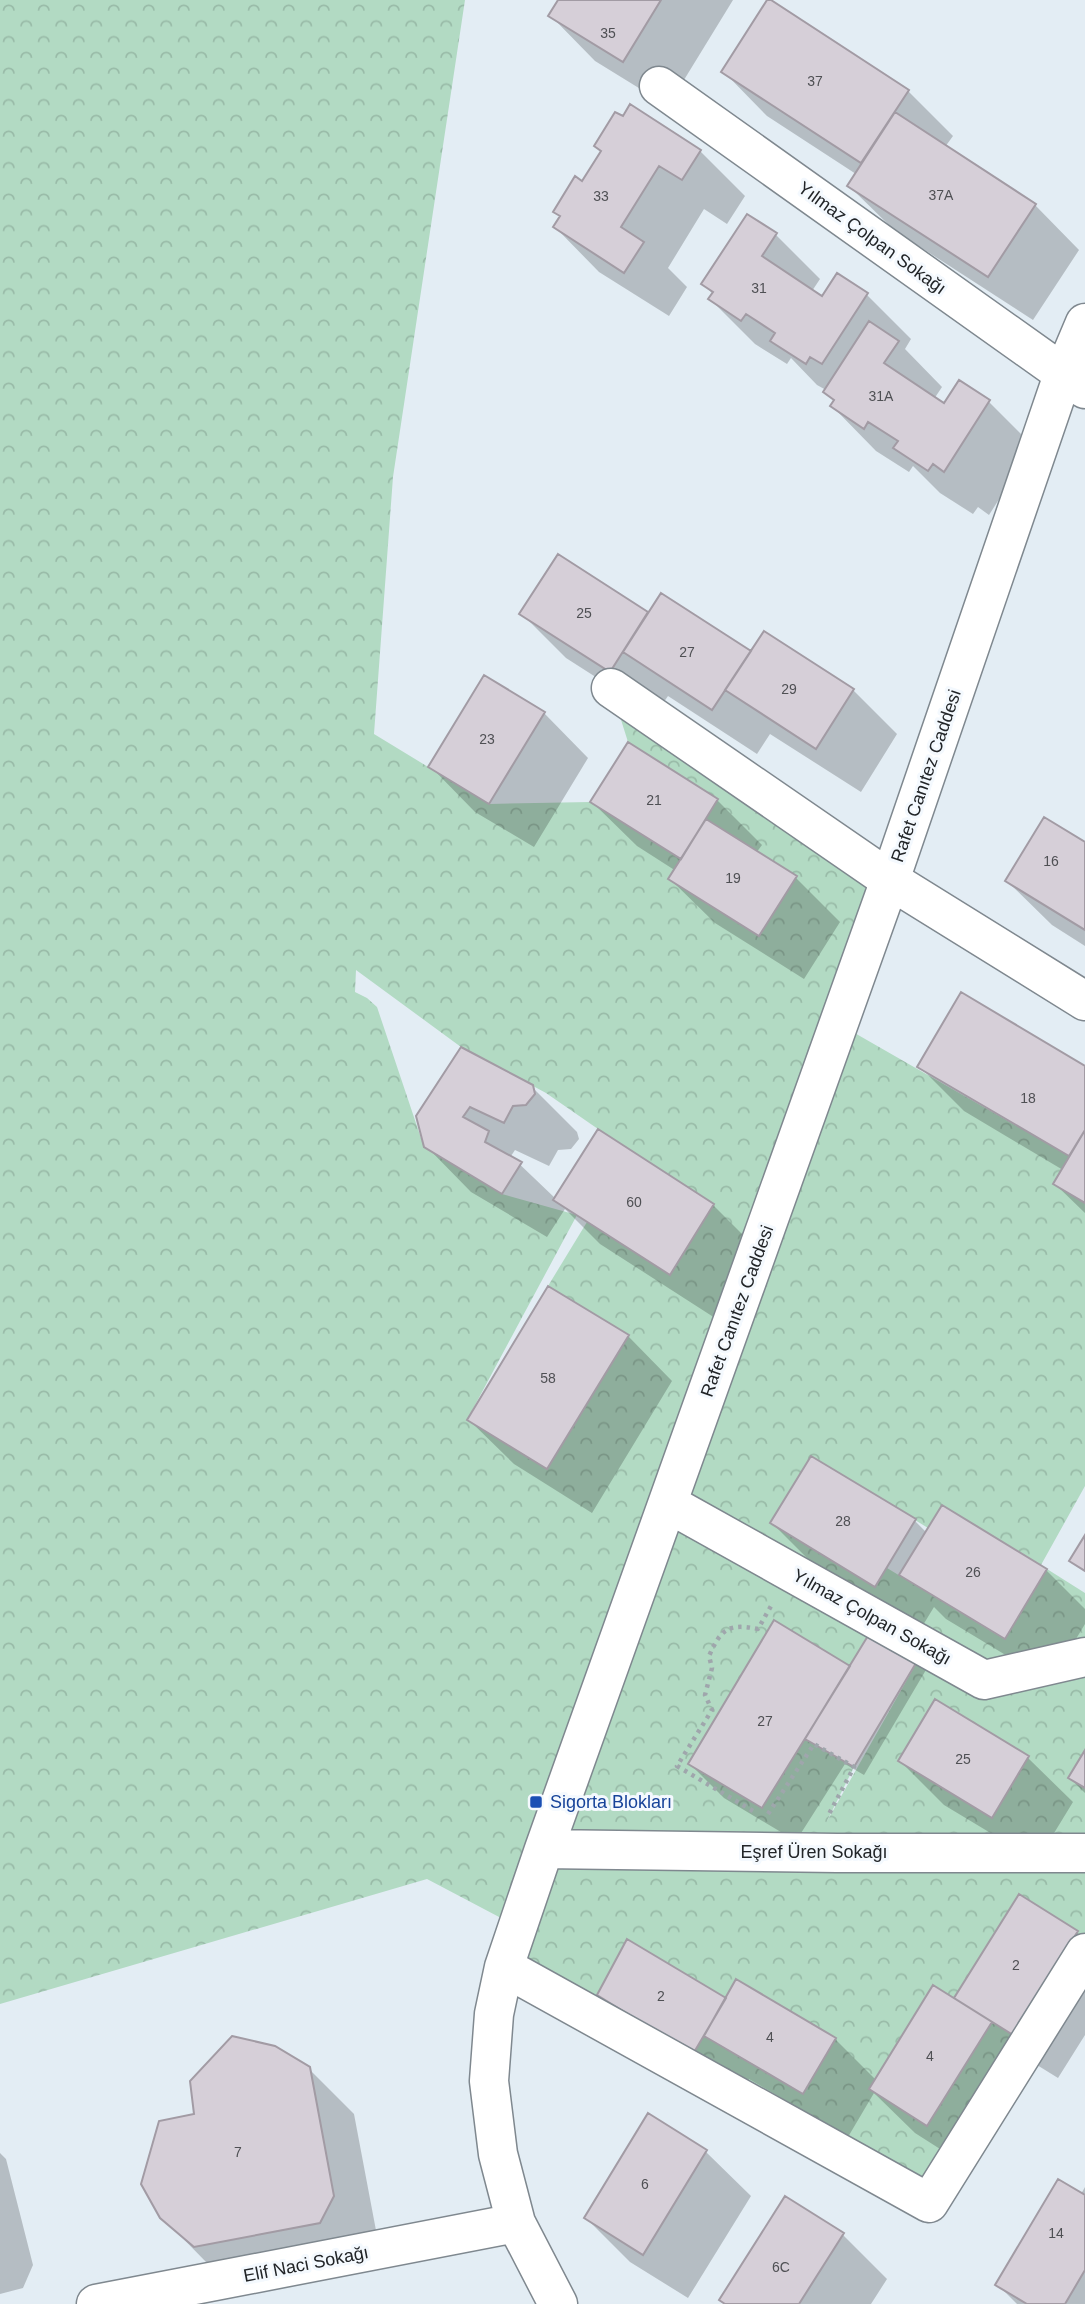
<svg xmlns="http://www.w3.org/2000/svg" width="1085" height="2304" font-family="Arial,sans-serif">
<style>
.forest{fill:url(#forest-crowns);fill-rule:evenodd}
.shadow{fill:#0003}
.building{fill:#d6cfd8;stroke:#a29ba4;stroke-width:2}
.lines{fill:none;stroke-linecap:round;stroke-linejoin:round}
.minor-casing{stroke:#7f888f;stroke-width:41}
.path{stroke:#9fa6ac;stroke-width:4.5;stroke-dasharray:3.5 5;stroke-linecap:butt}
.minor{stroke:#fff;stroke-width:38}
.transit-dot{fill:#1a4fb4;stroke:#f4f9fe;stroke-width:2.5}
.labels{text-anchor:middle;stroke-width:6;stroke-linejoin:round;paint-order:stroke}
.number-label{font-size:14px;fill:#4f5054}
.street-label{font-size:18px;fill:#222528;stroke:#f4f9fe}
.transit-label{font-size:18px;fill:#164399;stroke:#f4f9fe;text-anchor:start}
</style>
<defs>
<pattern id="forest-crowns" width="20" height="18" patternUnits="userSpaceOnUse" patternTransform="scale(1.75)"><rect width="20" height="18" fill="#b2dac3"/><path d="M2 6a3 3 0 1 1 6 0M12 15a3 3 0 1 1 6 0" fill="none" stroke="#99bba8"/></pattern>
</defs>
<rect width="100%" height="100%" fill="#e3edf4"/>
<path class="forest" d="M0 0H465L393 477 374 734 489 804 590 802 681 859 669 879 759 936 797 876 706 819 718 799 628 742 611 688 890 880 839 1024 1069 1156 1053 1184 1085 1203V1486L1041 1565 942 1505 928 1528 811 1456 770 1523 875 1587 887 1568 1004 1639 1047 1569 1085 1593V1953L929 2203 504 1967 516 1926 427 1879 0 2004ZM356 970 461 1047 546 1093 598 1129 714 1204 670 1274 587 1222 548 1286 629 1335 547 1469 467 1420 577 1215 502 1194 424 1147 377 1007 367 998 355 992ZM774 1620 851 1668 925 1648 826 1823 854 1767 805 1739 762 1808 688 1764ZM1019 1895 1078 1931 1013 2035 992 2022 927 2126 869 2089 933 1986 954 1998ZM627 1940 726 1998 737 1980 836 2038 803 2094 704 2036 693 2054 597 1995Z"/>
<path class="shadow" d="M561 0H733L668 106 595 61 551 16Z
M769 1 908 91 953 136 945 147 1035 205 1079 250 1033 320 894 230 849 186 856 174 767 116 723 71Z
M700 151 745 196 727 224 704 209 668 268 687 287 669 316 599 272 555 227 561 217 555 211 583 183Z
M776 235 820 279 812 291 823 298 867 295 911 339 905 349 942 387 934 399 945 406 989 402 1033 446 989 515 978 507 973 514 940 493 913 466 909 472 876 451 832 406 835 402 826 390 817 385 791 358 787 364 755 344 710 299 713 294 703 284Z
M559 557 648 615 853 690 897 734 861 792 770 734 757 754 668 696 655 715 566 658 522 614Z
M544 713 588 758 534 847 475 812 431 767Z
M717 800 762 845 756 853 796 878 840 922 804 979 715 923 670 879 676 871 637 846 592 802Z
M1085 844V946L1052 925 1007 881Z
M919 1066 1085 1068V1213L1055 1184 1063 1170 964 1111Z
M532 1087 577 1132 579 1139 571 1149 558 1150 549 1166 515 1150 511 1156 556 1199 713 1205 758 1250 715 1318 600 1244 565 1209 547 1237 471 1192 426 1146 418 1117Z
M628 1336 672 1381 592 1513 514 1464 469 1420Z
M915 1521 927 1533 1046 1570 1085 1609V1624L1050 1682 946 1619 934 1607 920 1630 817 1568 772 1523Z
M933 1658 864 1775 845 1764 796 1841 724 1798 690 1764 850 1669Z
M936 1701 1028 1758 1073 1802 1037 1861 944 1805 900 1761Z
M1085 1753V1793L1070 1778Z
M1020 1897 1077 1932 1085 1941V2035L1058 2078 1037 2065 973 2170 915 2133 874 2093 848 2137 749 2079 738 2097 643 2039 599 1994 727 2000 835 2039 876 2080 955 2001Z
M309 2069 354 2114 378 2241 240 2291 207 2263 162 2217 196 2115Z
M649 2116 706 2152 751 2196 688 2298 630 2262 586 2218Z
M0 2153 6 2159 33 2265 23 2288 0 2294Z
M1085 2187V2304H1017L997 2284 1081 2194Z
M842 2234 887 2279 871 2304H725Z"/>
<path class="building" d="M558 0H661L623 62 548 16Z
M767 0H771L909 90 861 163 721 72Z
M630 104 701 150 682 180 659 166 621 227 644 242 624 273 553 227 560 216 553 212 575 176 582 181 601 151 594 146 615 112 623 116Z
M895 112 1036 204 988 277 847 186Z
M747 214 777 233 762 256 822 296 837 273 868 293 822 364 810 357 806 364 770 341 775 333 746 314 741 321 708 299 713 292 701 284Z
M869 321 899 341 884 363 944 403 959 380 990 400 944 472 933 464 928 471 893 448 898 441 868 422 864 429 830 406 834 400 823 392Z
M558 554 648 612 610 672 519 614Z
M661 593 751 651 712 710 623 652Z
M764 631 854 689 816 749 725 690Z
M484 675 545 712 489 804 428 767Z
M628 742 718 799 681 859 590 802Z
M1044 817 1085 842V930L1005 881Z
M706 819 797 876 759 936 668 879Z
M961 992 1085 1066V1130L1069 1156 917 1067Z
M461 1047 533 1085 535 1094 526 1105 513 1106 504 1123 470 1107 463 1117 489 1131 485 1142 522 1162 502 1194 424 1147 416 1116Z
M598 1129 714 1204 670 1275 553 1200Z
M1085 1130V1203L1053 1184Z
M548 1286 629 1335 547 1469 467 1420Z
M811 1456 916 1519 875 1587 770 1523Z
M942 1505 1047 1569 1005 1639 899 1575Z
M1085 1535V1571L1069 1561Z
M774 1620 850 1666 762 1808 688 1764Z
M877 1621 925 1648 854 1767 805 1739Z
M935 1699 1029 1756 992 1818 898 1761Z
M1085 1750V1788L1068 1778Z
M1019 1894 1078 1931 1013 2035 954 1998Z
M627 1939 726 1998 693 2054 597 1995Z
M736 1979 836 2038 803 2094 704 2036Z
M933 1985 992 2022 927 2126 869 2089Z
M232 2036 275 2046 310 2067 334 2196 320 2223 194 2247 160 2218 141 2184 159 2121 194 2114 190 2081Z
M648 2113 707 2150 643 2255 584 2218Z
M1058 2179 1085 2195V2270L1065 2304H1027L995 2285Z
M785 2196 844 2233 799 2304H725L719 2300Z"/>
<g class="lines">
<defs>
<path id="minor" d="M659 86 1085 389
M611 688 890 880 1085 1001
M669 1504 984 1680 1085 1657
M544 1849 837 1853H1085
M504 1967 929 2203 1085 1953
M96 2304 516 2223
M558 2304 516 2223 498 2154 489 2081 494 2014 504 1967 544 1849 890 880 1063 375 1085 323"/>
</defs>
<use href="#minor" class="minor-casing"/>
<path class="path" d="M753 1811 677 1766 712 1710 705 1695 712 1668 709 1656C721 1629 728 1623 758 1629L771 1606
M768 1814 814 1744 854 1767 829 1814"/>
<use href="#minor" class="minor"/>
</g>
<rect class="transit-dot" x="529" y="1795" width="14" height="14" rx="3.5"/>
<g class="labels">
<g class="number-label">
<text x="608" y="38">35</text>
<text x="815" y="86">37</text>
<text x="941" y="200">37A</text>
<text x="601" y="201">33</text>
<text x="759" y="293">31</text>
<text x="881" y="401">31A</text>
<text x="584" y="618">25</text>
<text x="687" y="657">27</text>
<text x="789" y="694">29</text>
<text x="487" y="744">23</text>
<text x="654" y="805">21</text>
<text x="1051" y="866">16</text>
<text x="733" y="883">19</text>
<text x="1028" y="1103">18</text>
<text x="634" y="1207">60</text>
<text x="548" y="1383">58</text>
<text x="843" y="1526">28</text>
<text x="973" y="1577">26</text>
<text x="765" y="1726">27</text>
<text x="963" y="1764">25</text>
<text x="1016" y="1970">2</text>
<text x="661" y="2001">2</text>
<text x="770" y="2042">4</text>
<text x="930" y="2061">4</text>
<text x="238" y="2157">7</text>
<text x="645" y="2189">6</text>
<text x="1056" y="2238">14</text>
<text x="781" y="2272">6C</text>
</g>
<g class="street-label">
<text transform="translate(872 238) rotate(36)" y="6">Yılmaz Çolpan Sokağı</text>
<text transform="translate(926 776) rotate(-71)" y="6">Rafet Canıtez Caddesi</text>
<text transform="translate(737 1311) rotate(-70)" y="6">Rafet Canıtez Caddesi</text>
<text transform="translate(872 1617) rotate(29)" y="6">Yılmaz Çolpan Sokağı</text>
<text x="814" y="1858">Eşref Üren Sokağı</text>
<text transform="translate(306 2264) rotate(-11)" y="6">Elif Naci Sokağı</text>
</g>
<g class="transit-label">
<text x="550" y="1808">Sigorta Blokları</text>
</g>
</g>
</svg>
